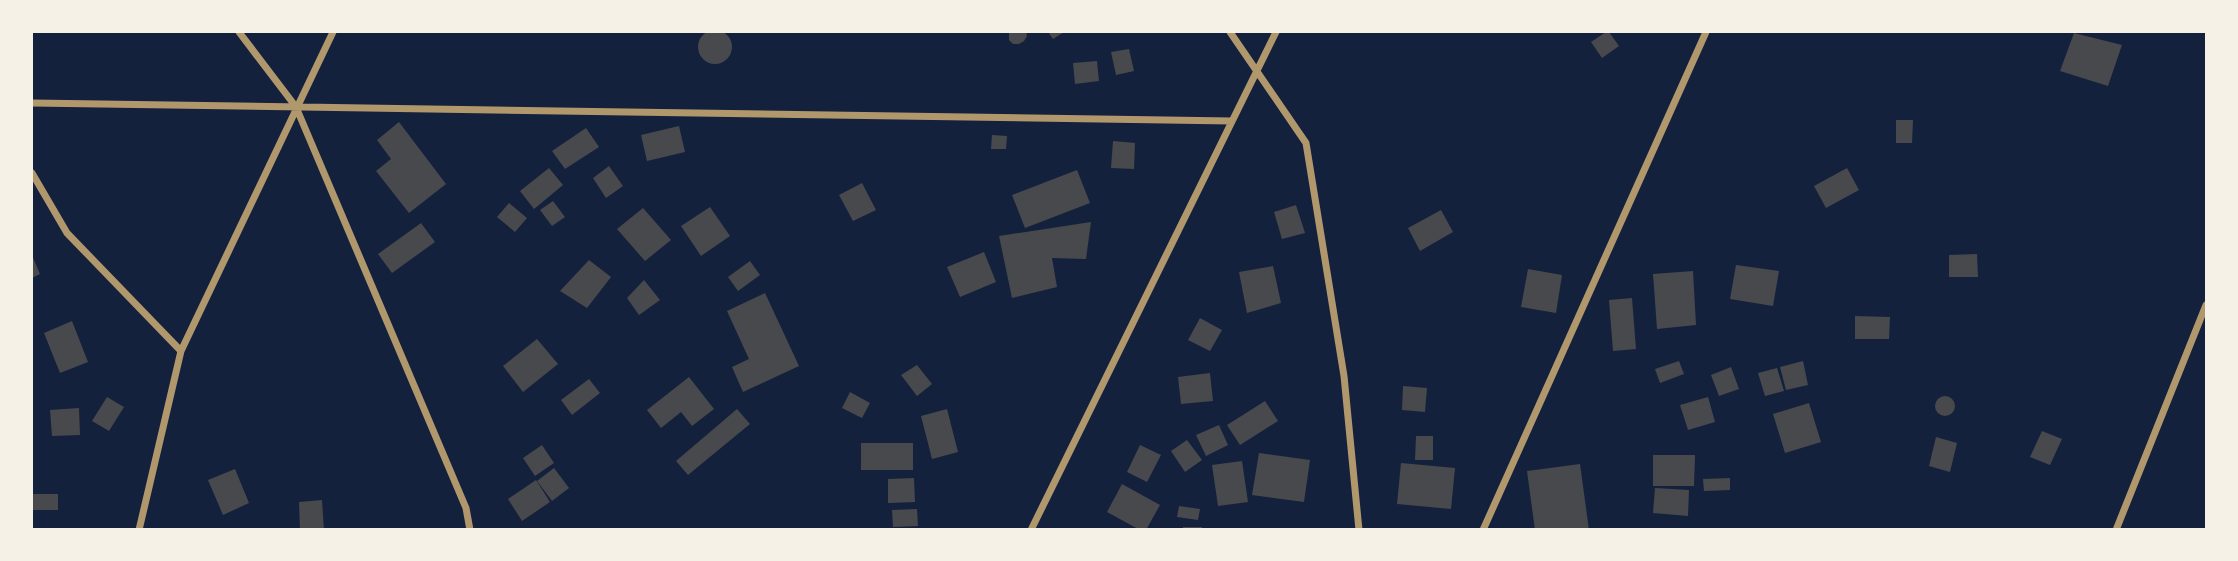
<svg xmlns="http://www.w3.org/2000/svg" width="2238" height="561" font-family="'IBM Plex Serif',serif">
<style>
.building{fill:#48494c}
.lines{fill:none;stroke-linecap:round;stroke-linejoin:round}
.minor{stroke:#b1986c;stroke-width:7}
</style>
<rect width="100%" height="100%" fill="#14213d"/>
<path class="building" d="M698 47a17 17 0 1 1 34 0a17 17 0 1 1-34 0Z
M1009 32H1026L1027 36 1024 41 1019 44H1013L1009 40Z
M1048 32H1064L1053 39Z
M1606 32H1609L1619 46 1602 58 1591 42Z
M2074 33 2122 45 2108 86 2060 71Z
M1129 49 1134 71 1116 75 1111 52Z
M1097 61 1099 81 1075 84 1073 63Z
M1896 120H1913L1912 143H1896Z
M399 122 446 184 409 213 376 171 391 159 377 140Z
M679 126 685 152 647 161 641 135Z
M586 128 599 147 565 169 552 151Z
M992 135 1007 136 1006 149H991Z
M1113 141 1135 143 1134 169 1111 168Z
M609 166 623 186 606 198 593 178Z
M549 168 563 185 534 209 520 191Z
M1847 168 1859 190 1826 208 1814 186Z
M1077 170 1090 203 1025 228 1012 195Z
M862 183 876 210 853 221 839 195Z
M553 201 565 217 552 226 540 210Z
M509 203 527 218 515 232 497 217Z
M1296 205 1305 233 1282 239 1274 212Z
M710 207 730 236 701 256 681 226Z
M643 208 671 240 645 261 617 229Z
M1441 210 1453 232 1420 251 1408 228Z
M1091 222 1086 259 1052 258 1057 287 1012 298 999 236Z
M421 223 435 242 392 273 378 254Z
M984 252 996 282 960 297 947 267Z
M1977 254 1978 277H1949V255Z
M32 255 40 274 32 278Z
M589 260 611 277 587 308 560 291Z
M750 261 760 275 738 291 728 277Z
M1736 265 1779 271 1773 306 1730 299Z
M1273 266 1281 303 1247 313 1239 272Z
M1528 269 1562 275 1556 313 1521 307Z
M1693 271 1696 325 1657 329 1653 274Z
M644 280 660 300 639 315 627 298Z
M765 293 799 366 743 392 732 367 749 359 727 311Z
M1632 298 1636 349 1613 351 1609 300Z
M1855 316 1890 317 1889 339H1855Z
M1200 318 1222 330 1210 351 1188 340Z
M72 321 88 362 60 373 44 333Z
M537 339 558 364 523 392 503 366Z
M1679 361 1684 374 1660 383 1655 369Z
M1803 361 1808 385 1786 390 1780 367Z
M917 365 932 384 917 396 901 375Z
M1731 367 1739 389 1719 396 1711 375Z
M1777 368 1784 391 1765 396 1758 373Z
M1210 373 1213 401 1181 404 1178 377Z
M689 377 714 409 692 426 681 412 661 428 647 410Z
M589 379 600 393 572 415 561 400Z
M1403 386 1427 388 1425 412 1402 410Z
M850 392 870 403 862 418 842 408Z
M1935 406a10 10 0 1 1 20 0a10 10 0 1 1-20 0Z
M107 397 124 407 109 431 92 421Z
M1708 397 1715 422 1688 430 1680 405Z
M1265 401 1278 421 1240 445 1227 425Z
M1809 403 1821 442 1785 453 1773 414Z
M79 408 80 435 52 436 50 410Z
M737 409 750 424 688 475 676 461Z
M947 409 958 452 932 459 921 416Z
M1219 425 1228 445 1206 456 1196 435Z
M2042 431 2062 439 2050 465 2030 457Z
M1416 436H1433V460H1415Z
M1936 437 1957 443 1950 472 1929 466Z
M1187 440 1202 460 1185 472 1171 451Z
M861 443H913V470H861Z
M542 445 554 463 535 476 523 458Z
M1140 445 1161 455 1147 482 1127 472Z
M1259 453 1310 460 1304 502 1252 495Z
M1653 455H1695L1694 486H1653Z
M1242 461 1248 502 1218 506 1212 465Z
M1401 463 1455 468 1451 509 1397 504Z
M1580 464 1589 530H1535L1527 471Z
M554 468 569 488 552 501 537 481Z
M235 469 249 503 223 515 208 480Z
M914 478 915 502 888 503V479Z
M1730 478V490L1704 491 1703 479Z
M536 480 550 502 522 521 508 499Z
M1122 484 1160 505 1146 530H1140L1107 512Z
M1655 488 1689 490 1688 516 1653 513Z
M32 494H58V510H32Z
M322 500 324 530H300L299 502Z
M1179 506 1200 509 1198 520 1177 517Z
M917 509 918 526 893 527 892 510Z
M1183 527H1202V530H1183Z"/>
<g class="lines">
<path class="minor" d="M239 32 296 107 466 508 470 530
M1230 32 1306 143 1344 376 1359 530
M32 103 1232 121
M32 173 67 233 181 351
M139 530 181 351 333 32
M1031 530 1276 32
M1483 530 1706 32
M2116 530 2206 305"/>
</g>
<rect width="2238" height="561" fill="none" stroke="#f6f1e7" stroke-width="66"/>
</svg>
